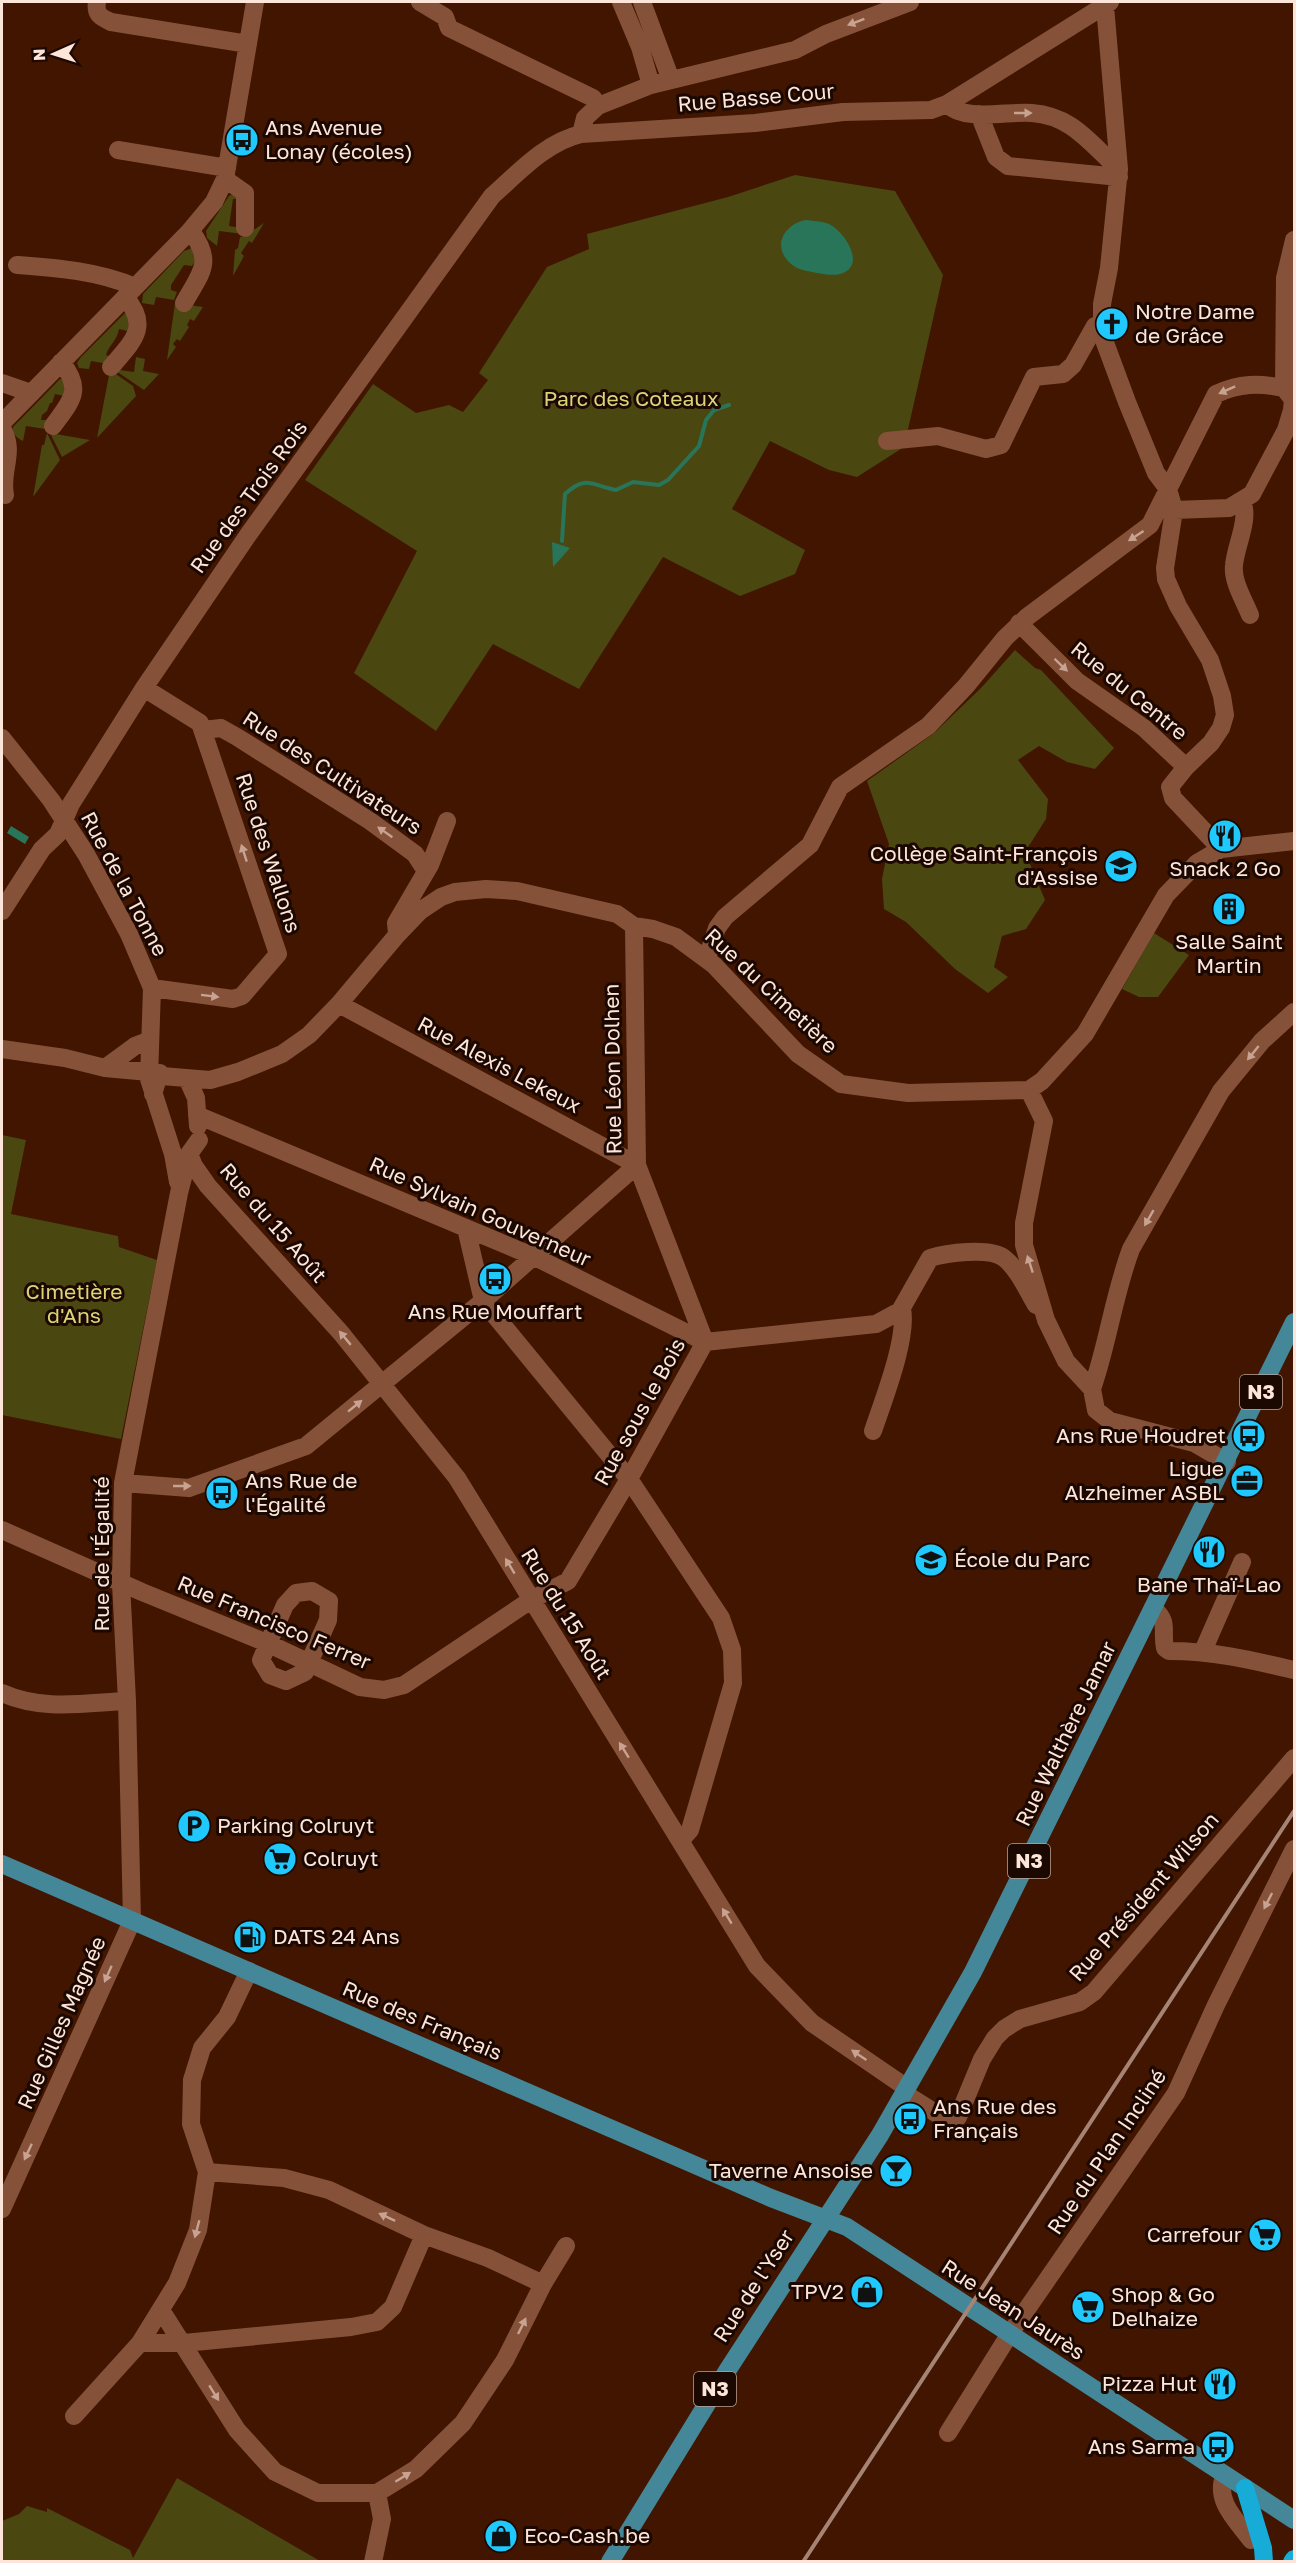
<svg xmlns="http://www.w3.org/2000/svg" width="1296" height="2563" font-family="'Golos Text',sans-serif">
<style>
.green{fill:#4a4711}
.water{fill:#29755a}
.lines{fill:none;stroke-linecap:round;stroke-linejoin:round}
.stream{stroke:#29755a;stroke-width:4}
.minor{stroke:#855239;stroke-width:18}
.major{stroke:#438798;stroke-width:18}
.highway{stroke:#17abd7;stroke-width:18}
.rail{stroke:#a68475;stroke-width:4}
.oneway{fill:#c8a392}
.labels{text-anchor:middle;stroke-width:6;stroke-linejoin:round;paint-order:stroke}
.shield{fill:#1b0801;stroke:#baa399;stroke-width:1.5}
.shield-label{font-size:20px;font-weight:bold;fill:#fee5da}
.street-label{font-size:21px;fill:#fee5da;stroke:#1b0801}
.poi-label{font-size:21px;fill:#fee5da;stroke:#1b0801;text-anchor:start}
.park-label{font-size:21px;fill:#dad577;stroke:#1b0801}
</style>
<rect width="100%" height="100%" fill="#411500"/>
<path class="green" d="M795 175 895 191 943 275 904 447 857 477 829 470 770 441 732 509 805 550 795 574 740 596 663 557 579 689 493 644 436 731 354 673 417 551 305 480 373 384 416 413 449 405 463 412 488 380 479 373 547 267 589 249 587 234 728 197Z
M233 194 238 199H233L229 226 248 229 243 234 219 231 217 246 207 238 206 231 229 196Z
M264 223 252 243 249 241 241 253 244 256 233 276 235 250 238 248 240 237H243Z
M192 248 195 261 192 266 184 265 171 285V290L177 292 174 300 156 297 154 305 142 303 143 294 184 251Z
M175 303 203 307 194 321 190 319 187 325 189 327 180 341 177 339 173 344 176 347 167 360Z
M125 313 130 315 128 331 119 329C117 341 109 345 106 355L113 357 109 364 91 361 89 369 79 368 77 363 81 357Z
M136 357 145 359 143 371 159 374 144 390 113 369 134 372Z
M110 370 133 386 136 396 97 438Z
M60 379 66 380 64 396 55 394 52 403H50L47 411 42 415 41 420H48L45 429 26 426 23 441C17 438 12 434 13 427Z
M47 433 60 460 33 497 42 445H44Z
M50 433 90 440 62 457Z
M1015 650 1035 668 1041 670 1114 748 1095 769 1067 762 1039 746 1018 760 1048 799 1046 819 1025 852 1045 900 1026 929 1002 936 994 967 1008 977 988 993 955 969 906 922 884 909 882 879 889 844 867 781 933 734 981 688Z
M1154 933 1189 955 1158 997H1139L1122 989Z
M2 1135 26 1140 11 1214 118 1236 119 1247 157 1260 121 1439 2 1415Z
M177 2478 320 2561H2V2521L19 2514 27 2506 47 2512V2508L130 2550 133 2558Z"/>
<path class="water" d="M806 220C813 221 822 221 829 224 844 231 868 266 840 274 833 276 823 274 817 273 807 271 798 270 791 264 771 247 784 224 806 220Z
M552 542 570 548 553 567Z
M11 826 29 837 25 844 7 833Z"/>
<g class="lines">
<path class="stream" d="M562 541 565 494C587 474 592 486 616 490L633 482 659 485 668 480 699 446 706 420 714 410 729 405"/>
<path class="minor" d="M97 2C95 14 100 17 111 22L248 44
M420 2 445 17 449 28 593 98 598 106
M621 2 640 47 651 85
M642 2 671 80
M1105 6 1119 169 1109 268 1102 304V324L1104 340 1127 402 1156 473 1168 489 1174 510 1165 568 1166 579 1178 606 1210 660 1222 696 1225 715 1221 728 1211 743 1186 767 1170 787 1173 798 1221 849
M947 104C964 122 1008 111 1032 113 1073 116 1090 144 1119 169
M979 114 996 157 1008 166 1119 177
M581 134 585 118 598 106 651 85 795 50 826 34 910 2
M118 150 227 168
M225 179 245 193V228
M17 265C57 268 98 271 135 287
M184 303C201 272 214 263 191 231
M111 367C132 342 151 327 125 297
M2 383 31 393
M1291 397 1284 388 1285 278 1294 240
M2 423 189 232 214 202 225 179 255 2
M53 426C71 401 84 390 61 362
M2 428C16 452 0 471 5 495
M887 441 938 436 986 449 1001 445 1034 377 1063 374 1073 365 1095 326 1102 324
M1242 500C1250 520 1236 544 1234 565 1232 581 1244 600 1250 615
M1174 510 1229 508 1252 494 1286 430 1292 410 1293 399
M1019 623 1077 681 1144 728 1186 767
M144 688 200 723 278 954 242 996 233 999 152 988
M203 730 221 728 237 737 370 821 415 854 426 871
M2 738 51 800 86 854 129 934 152 988 149 1079 173 1154 178 1182
M2 911 42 849 58 834 71 804 144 688 248 535 492 196C518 173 546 142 581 134L755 123 843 112 931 110 947 104 1110 2
M634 926 637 1165 705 1342
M397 933 396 923 430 865 447 821
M707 958 717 928 725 917 810 845 840 787 928 726 966 686 1005 638 1027 617 1150 525 1216 394C1240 383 1259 383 1284 388
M339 1004 637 1165
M2 1049 65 1058 105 1068 160 1073
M105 1068 135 1046 148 1041
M187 1078 196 1098 198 1126
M1029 1090 1044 1121 1024 1223V1245L1046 1320 1066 1361 1092 1389 1096 1410 1110 1421 1194 1443 1227 1462
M153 1094 157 1081 162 1076 210 1080 238 1072 282 1054 309 1035 339 1004 397 935 420 911 441 897 455 892 486 889 517 891 617 914 634 926 653 929 676 937 714 965 798 1054 841 1084 908 1093 1029 1090 1042 1081 1085 1034 1166 895 1197 863 1221 849 1294 841
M197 1115 535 1257 705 1342
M189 1154 194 1166 208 1186 341 1333 457 1478 757 1966 812 2023 907 2088
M466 1228 483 1301 629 1479 721 1618 732 1650 733 1683 690 1830 681 1840
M705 1342 876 1324 900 1311 930 1258C946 1253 989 1247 1004 1258 1018 1269 1027 1290 1036 1305
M1092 1389C1108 1343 1114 1294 1131 1249L1221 1091 1262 1041 1294 1012
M873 1431C883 1401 908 1338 902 1309
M123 1483 189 1488 306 1446 483 1301 637 1165
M2 1530 142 1592 267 1643 360 1687 384 1690 404 1685 531 1600 568 1581 629 1479 705 1342
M312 1591 329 1601 328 1620 305 1672 286 1681 270 1675 261 1660 285 1605 296 1593Z
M1153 1608C1170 1623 1161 1629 1165 1648L1169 1651C1214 1651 1251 1660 1294 1670
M1203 1651 1242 1562
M2 1693C42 1711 84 1703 127 1701
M904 2093 945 2119 953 2120 958 2117 982 2059 995 2038 1004 2029 1020 2019 1080 2002 1094 1992 1294 1758
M2 2209 132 1921 127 1701 121 1583 123 1483 179 1193 189 1154 199 1140
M543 2284 566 2246
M161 2310 237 2430 275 2472 318 2493H377L416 2469 463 2423 505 2360 543 2284 488 2258 424 2235 329 2190 284 2178 207 2172
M140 2343H184L351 2327 377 2322 393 2307 424 2235
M74 2416 140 2343 177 2283 198 2230 207 2172 191 2124 192 2080 202 2048 227 2017 249 1971
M948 2433 1009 2335 1176 2093 1216 2005 1294 1849
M1225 2475C1213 2500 1238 2522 1251 2540
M373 2562 382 2519 377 2493"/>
<path class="major" d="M2 1864 771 2198 847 2227 1294 2520
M610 2562 727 2371 880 2135 973 1972 1294 1322"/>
<path class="highway" d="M1245 2488 1263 2548 1264 2562
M1292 2562 1294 2559"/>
<path class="rail" d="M803 2562 1294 1811"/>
</g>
<defs><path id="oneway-solid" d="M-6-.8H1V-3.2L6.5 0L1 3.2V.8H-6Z" transform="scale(1.5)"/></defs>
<g class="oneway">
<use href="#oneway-solid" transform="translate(856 22) rotate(159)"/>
<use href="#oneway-solid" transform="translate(1023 113)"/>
<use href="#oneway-solid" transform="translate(1227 390) rotate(156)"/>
<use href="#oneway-solid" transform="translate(1136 536) rotate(147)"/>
<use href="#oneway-solid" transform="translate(1061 665) rotate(44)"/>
<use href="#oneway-solid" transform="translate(385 832) rotate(-145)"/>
<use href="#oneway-solid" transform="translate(244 853) rotate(-108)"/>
<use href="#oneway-solid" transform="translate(210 996) rotate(7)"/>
<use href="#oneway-solid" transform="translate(1253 1053) rotate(129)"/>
<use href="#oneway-solid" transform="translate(1149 1218) rotate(120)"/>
<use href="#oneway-solid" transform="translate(1030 1264) rotate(-108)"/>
<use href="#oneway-solid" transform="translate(345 1338) rotate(-130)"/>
<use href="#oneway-solid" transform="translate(355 1406) rotate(-39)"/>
<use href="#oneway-solid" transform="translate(182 1486)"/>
<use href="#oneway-solid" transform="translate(510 1566) rotate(-121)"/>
<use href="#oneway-solid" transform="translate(624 1750) rotate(-122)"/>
<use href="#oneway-solid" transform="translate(1268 1901) rotate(117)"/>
<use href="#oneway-solid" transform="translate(727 1916) rotate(-121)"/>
<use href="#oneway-solid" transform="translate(108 1974) rotate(114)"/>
<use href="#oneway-solid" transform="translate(859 2055) rotate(-146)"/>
<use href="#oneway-solid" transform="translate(28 2152) rotate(115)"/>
<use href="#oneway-solid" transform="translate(387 2217) rotate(-155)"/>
<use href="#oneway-solid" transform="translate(197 2229) rotate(105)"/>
<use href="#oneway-solid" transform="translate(522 2326) rotate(-64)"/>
<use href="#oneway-solid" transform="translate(214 2393) rotate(58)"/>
<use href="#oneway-solid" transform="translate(403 2477) rotate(-32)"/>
</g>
<defs>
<symbol id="bus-disc" viewBox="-11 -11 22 22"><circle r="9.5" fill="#20c9fd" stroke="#1b0801"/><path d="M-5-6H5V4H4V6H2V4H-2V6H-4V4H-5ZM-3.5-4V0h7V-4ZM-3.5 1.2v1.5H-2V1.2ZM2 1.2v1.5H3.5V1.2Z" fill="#111"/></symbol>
<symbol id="church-disc" viewBox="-11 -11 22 22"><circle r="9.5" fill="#20c9fd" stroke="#1b0801"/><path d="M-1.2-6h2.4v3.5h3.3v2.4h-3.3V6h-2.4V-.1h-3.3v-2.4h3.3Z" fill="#111"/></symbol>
<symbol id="restaurant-disc" viewBox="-11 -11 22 22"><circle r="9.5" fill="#20c9fd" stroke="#1b0801"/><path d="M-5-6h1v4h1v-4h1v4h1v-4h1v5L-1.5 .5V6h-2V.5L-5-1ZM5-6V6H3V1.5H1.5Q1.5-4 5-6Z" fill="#111"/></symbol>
<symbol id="school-disc" viewBox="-11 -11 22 22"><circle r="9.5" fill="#20c9fd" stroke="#1b0801"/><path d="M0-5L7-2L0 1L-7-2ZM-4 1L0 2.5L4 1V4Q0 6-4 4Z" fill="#111"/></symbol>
<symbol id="building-disc" viewBox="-11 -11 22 22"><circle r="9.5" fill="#20c9fd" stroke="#1b0801"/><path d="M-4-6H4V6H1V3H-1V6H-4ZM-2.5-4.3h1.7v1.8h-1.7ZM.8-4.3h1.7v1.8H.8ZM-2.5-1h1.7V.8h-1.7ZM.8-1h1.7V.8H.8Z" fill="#111"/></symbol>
<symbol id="office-disc" viewBox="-11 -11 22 22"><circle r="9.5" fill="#20c9fd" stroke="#1b0801"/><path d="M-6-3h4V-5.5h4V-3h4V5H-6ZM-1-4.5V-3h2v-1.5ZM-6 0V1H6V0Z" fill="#111"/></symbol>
<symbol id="parking-disc" viewBox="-11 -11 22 22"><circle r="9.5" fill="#20c9fd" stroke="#1b0801"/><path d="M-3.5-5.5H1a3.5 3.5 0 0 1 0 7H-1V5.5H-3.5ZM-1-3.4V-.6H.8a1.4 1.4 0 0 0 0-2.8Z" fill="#111"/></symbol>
<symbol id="supermarket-disc" viewBox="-11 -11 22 22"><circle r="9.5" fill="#20c9fd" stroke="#1b0801"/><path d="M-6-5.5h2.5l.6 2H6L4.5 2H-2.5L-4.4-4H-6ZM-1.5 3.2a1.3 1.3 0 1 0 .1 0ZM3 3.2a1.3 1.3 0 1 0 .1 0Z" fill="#111"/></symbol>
<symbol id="fuel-disc" viewBox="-11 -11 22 22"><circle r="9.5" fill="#20c9fd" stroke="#1b0801"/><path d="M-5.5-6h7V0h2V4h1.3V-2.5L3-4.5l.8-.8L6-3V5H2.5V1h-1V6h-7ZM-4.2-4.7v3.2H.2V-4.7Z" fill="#111"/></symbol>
<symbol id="bar-disc" viewBox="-11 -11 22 22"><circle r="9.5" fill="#20c9fd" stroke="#1b0801"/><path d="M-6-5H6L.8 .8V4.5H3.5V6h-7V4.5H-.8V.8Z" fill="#111"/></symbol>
<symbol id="shop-disc" viewBox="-11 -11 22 22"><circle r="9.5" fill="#20c9fd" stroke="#1b0801"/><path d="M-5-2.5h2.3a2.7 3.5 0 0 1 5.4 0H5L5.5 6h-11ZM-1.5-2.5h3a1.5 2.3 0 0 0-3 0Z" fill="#111"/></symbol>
</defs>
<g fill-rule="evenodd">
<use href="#bus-disc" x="223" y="121" width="38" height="38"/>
<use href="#church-disc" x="1093" y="305" width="38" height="38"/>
<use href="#restaurant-disc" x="1206" y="817" width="38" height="38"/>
<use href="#school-disc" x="1102" y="847" width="38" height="38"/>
<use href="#building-disc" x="1210" y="890" width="38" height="38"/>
<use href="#bus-disc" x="476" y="1260" width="38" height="38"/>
<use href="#bus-disc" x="1230" y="1417" width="38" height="38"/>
<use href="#office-disc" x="1228" y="1462" width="38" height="38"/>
<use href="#bus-disc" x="203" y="1474" width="38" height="38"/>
<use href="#restaurant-disc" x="1190" y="1533" width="38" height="38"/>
<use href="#school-disc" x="912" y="1541" width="38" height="38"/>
<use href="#parking-disc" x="175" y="1807" width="38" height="38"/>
<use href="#supermarket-disc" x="261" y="1840" width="38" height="38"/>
<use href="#fuel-disc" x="231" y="1918" width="38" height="38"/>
<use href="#bus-disc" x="891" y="2100" width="38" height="38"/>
<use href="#bar-disc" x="877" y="2152" width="38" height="38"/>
<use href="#supermarket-disc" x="1246" y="2216" width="38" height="38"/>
<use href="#shop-disc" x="848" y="2273" width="38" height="38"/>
<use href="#supermarket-disc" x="1069" y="2288" width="38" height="38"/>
<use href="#restaurant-disc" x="1201" y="2365" width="38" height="38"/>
<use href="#bus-disc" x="1199" y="2428" width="38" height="38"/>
<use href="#shop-disc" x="482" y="2517" width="38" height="38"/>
</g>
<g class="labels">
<g class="shield">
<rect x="1240" y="1375" width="42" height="34" rx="4.5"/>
<rect x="1008" y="1844" width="42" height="34" rx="4.5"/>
<rect x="694" y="2372" width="42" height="34" rx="4.5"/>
</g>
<g class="shield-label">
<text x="1261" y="1399">N3</text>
<text x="1029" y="1868">N3</text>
<text x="715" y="2396">N3</text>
</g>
<g class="street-label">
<text transform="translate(756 98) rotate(-5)" y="7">Rue Basse Cour</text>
<text transform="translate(249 497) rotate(-54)" y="7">Rue des Trois Rois</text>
<text transform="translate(1129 691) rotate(39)" y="7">Rue du Centre</text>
<text transform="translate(332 773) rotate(33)" y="7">Rue des Cultivateurs</text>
<text transform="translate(268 853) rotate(72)" y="7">Rue des Wallons</text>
<text transform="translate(124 884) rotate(62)" y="7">Rue de la Tonne</text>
<text transform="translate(771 991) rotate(43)" y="7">Rue du Cimetière</text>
<text transform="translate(499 1065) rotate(28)" y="7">Rue Alexis Lekeux</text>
<text transform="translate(613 1069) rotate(-91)" y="7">Rue Léon Dolhen</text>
<text transform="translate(480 1212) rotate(24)" y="7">Rue Sylvain Gouverneur</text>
<text transform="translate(273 1223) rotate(49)" y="7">Rue du 15 Août</text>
<text transform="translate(640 1412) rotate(-61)" y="7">Rue sous le Bois</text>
<text transform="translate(102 1554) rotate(-90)" y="7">Rue de l'Égalité</text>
<text transform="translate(566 1614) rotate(58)" y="7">Rue du 15 Août</text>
<text transform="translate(274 1623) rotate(23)" y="7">Rue Francisco Ferrer</text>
<text transform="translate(1066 1734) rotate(-64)" y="7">Rue Walthère Jamar</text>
<text transform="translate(1144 1897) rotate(-49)" y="7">Rue Président Wilson</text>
<text transform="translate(422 2021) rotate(23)" y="7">Rue des Français</text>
<text transform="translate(62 2023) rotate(-66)" y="7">Rue Gilles Magnée</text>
<text transform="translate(1107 2152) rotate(-56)" y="7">Rue du Plan Incliné</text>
<text transform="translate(754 2286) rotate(-57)" y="7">Rue de l'Yser</text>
<text transform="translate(1013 2310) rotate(33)" y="7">Rue Jean Jaurès</text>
</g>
<g class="poi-label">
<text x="265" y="135">Ans Avenue<tspan x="265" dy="24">Lonay (écoles)</tspan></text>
<text x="1135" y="319">Notre Dame<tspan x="1135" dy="24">de Grâce</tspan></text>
<text x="1098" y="861" text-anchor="end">Collège Saint-François<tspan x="1098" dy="24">d'Assise</tspan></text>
<text x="1225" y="876" text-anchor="middle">Snack 2 Go</text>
<text x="1229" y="949" text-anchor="middle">Salle Saint<tspan x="1229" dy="24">Martin</tspan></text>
<text x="495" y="1319" text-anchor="middle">Ans Rue Mouffart</text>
<text x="1226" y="1443" text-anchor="end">Ans Rue Houdret</text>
<text x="1224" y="1476" text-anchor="end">Ligue<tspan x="1224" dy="24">Alzheimer ASBL</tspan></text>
<text x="245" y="1488">Ans Rue de<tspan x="245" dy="24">l'Égalité</tspan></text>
<text x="954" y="1567">École du Parc</text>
<text x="1209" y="1592" text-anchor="middle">Bane Thaï-Lao</text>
<text x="217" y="1833">Parking Colruyt</text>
<text x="303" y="1866">Colruyt</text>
<text x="273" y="1944">DATS 24 Ans</text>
<text x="933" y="2114">Ans Rue des<tspan x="933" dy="24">Français</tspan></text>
<text x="873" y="2178" text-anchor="end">Taverne Ansoise</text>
<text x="1242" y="2242" text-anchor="end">Carrefour</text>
<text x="844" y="2299" text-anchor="end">TPV2</text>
<text x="1111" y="2302">Shop &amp; Go<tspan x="1111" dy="24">Delhaize</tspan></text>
<text x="1197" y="2391" text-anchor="end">Pizza Hut</text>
<text x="1195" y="2454" text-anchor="end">Ans Sarma</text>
<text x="524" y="2543">Eco-Cash.be</text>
</g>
<g class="park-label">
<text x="631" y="406">Parc des Coteaux</text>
<text x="74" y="1299">Cimetière<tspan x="74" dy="24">d'Ans</tspan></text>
</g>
</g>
<rect width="1296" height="2563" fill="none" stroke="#fee5da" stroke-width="6"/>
<g transform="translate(54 54) rotate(267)" stroke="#1b0801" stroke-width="4.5" paint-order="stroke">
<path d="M0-4.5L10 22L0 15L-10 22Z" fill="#fee5da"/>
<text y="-9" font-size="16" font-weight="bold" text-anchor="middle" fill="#fee5da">N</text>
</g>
</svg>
